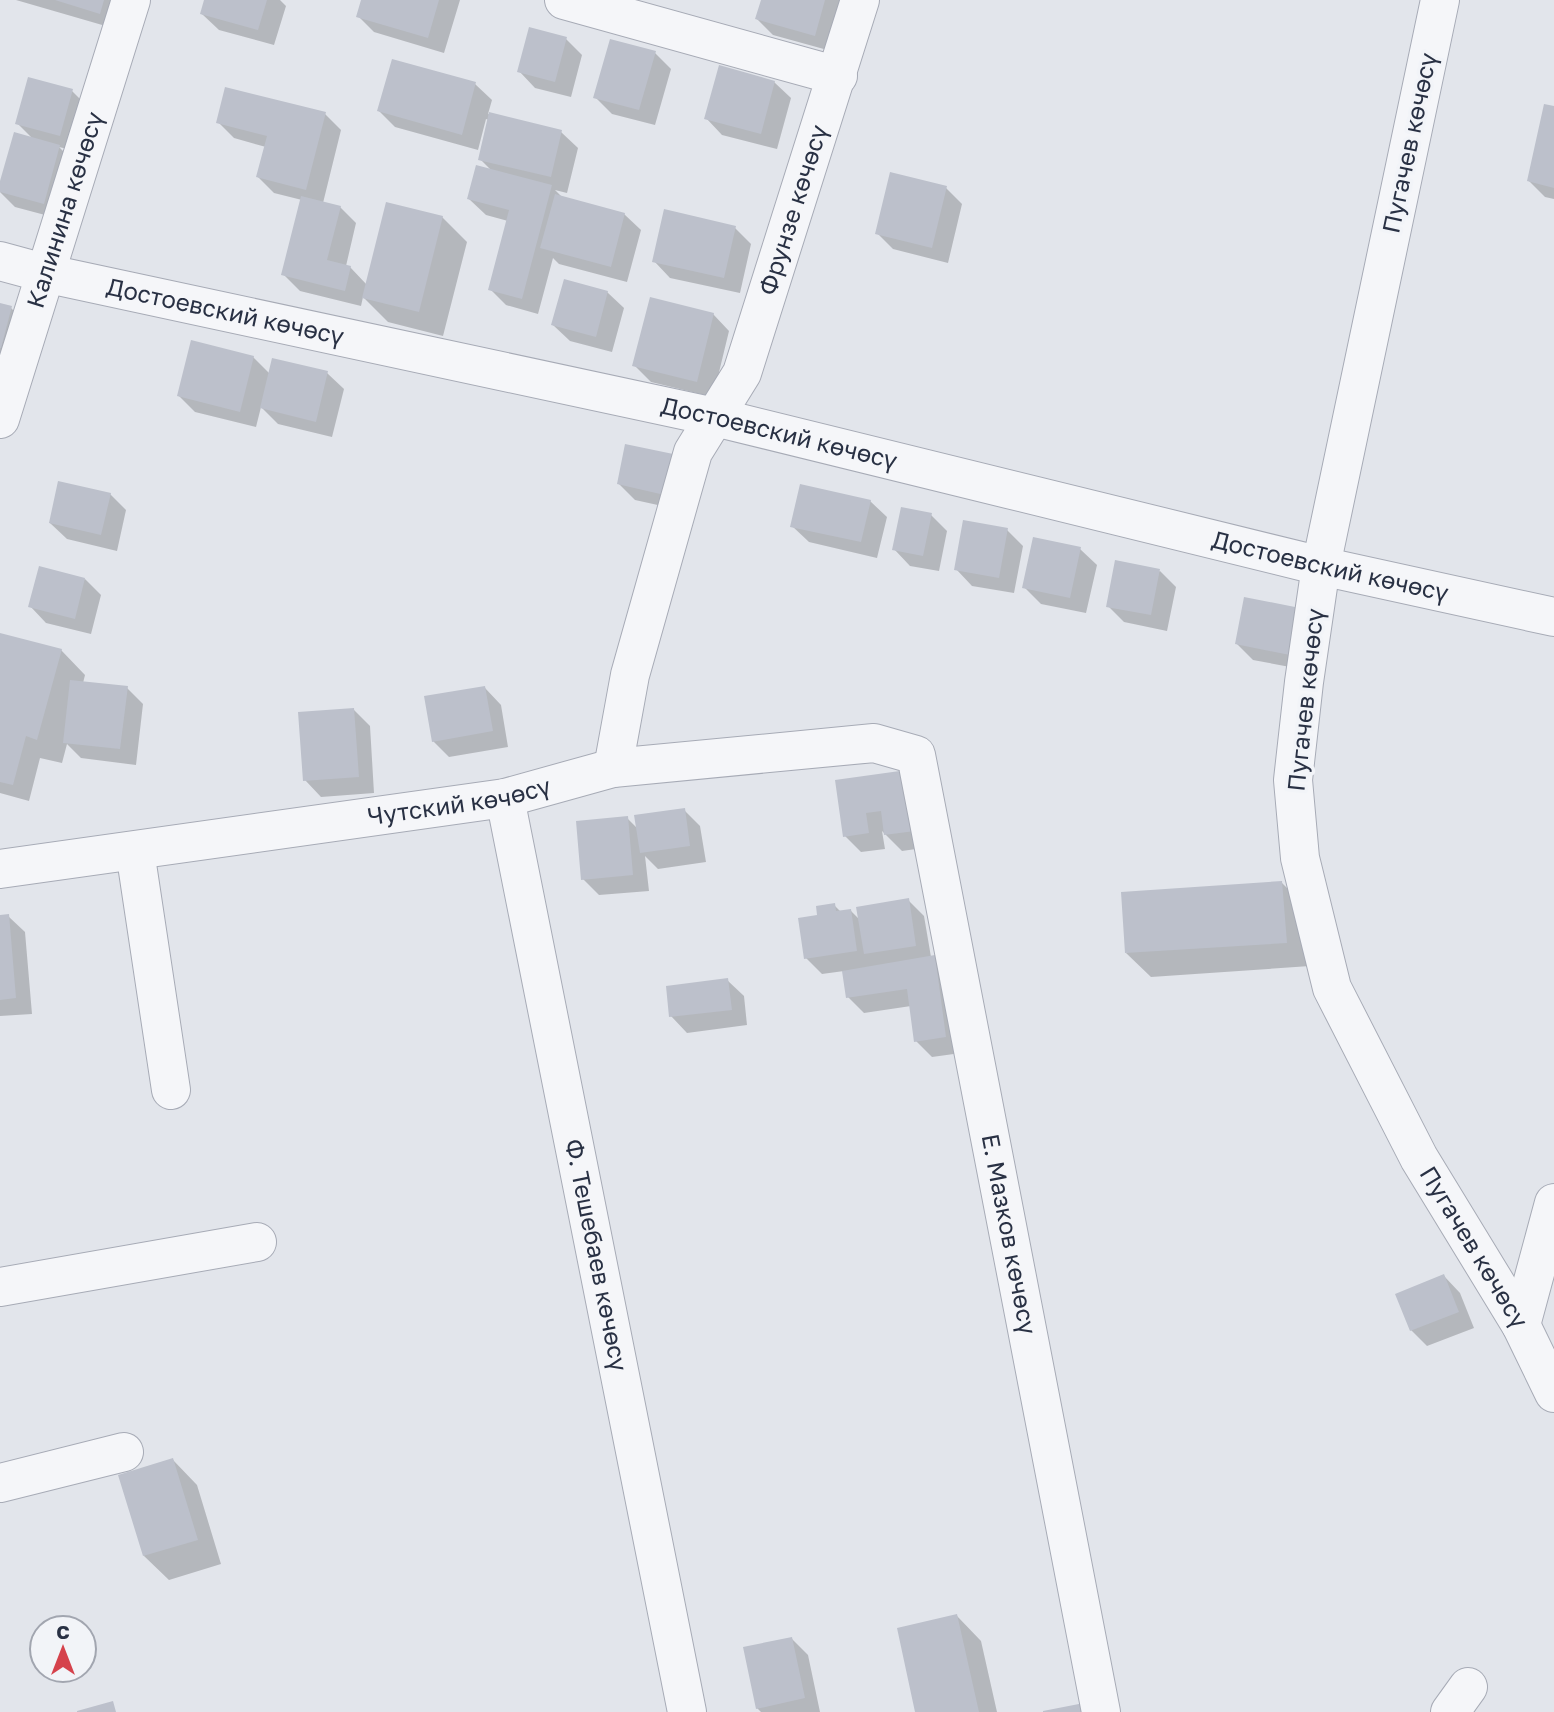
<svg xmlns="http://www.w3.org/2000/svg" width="1554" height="1712" font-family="'Golos Text',sans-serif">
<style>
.shadow{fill:#0003}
.building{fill:#bcc0cb}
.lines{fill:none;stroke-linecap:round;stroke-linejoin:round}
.minor-casing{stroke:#a7abb6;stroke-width:40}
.minor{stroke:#f5f6f9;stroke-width:38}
.labels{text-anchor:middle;stroke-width:7;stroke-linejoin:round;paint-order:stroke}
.street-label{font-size:24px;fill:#293144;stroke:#f2f4f8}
</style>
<rect width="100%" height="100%" fill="#e2e5eb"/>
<path class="shadow" d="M16 0H125L116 29Z
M206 0H280L286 6 274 45 219 30 202 14Z
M363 0H460L444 53 374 32 358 16Z
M763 0H844L831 51 773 35 757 19Z
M566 39 582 55 571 97 535 88 519 71Z
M655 53 671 69 655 125 612 114 595 97Z
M774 82 791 98 777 149 722 135 706 118Z
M475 84 492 100 488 114 561 132 578 148 567 193 555 190 563 198 624 214 641 230 627 282 559 264 553 258 538 314 506 305 490 289 508 221 486 215 469 199 492 171 480 159 489 120 486 119 478 150 395 127 379 111Z
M72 91 88 107 76 151 59 147 75 163 60 219 15 207 0 192V188L33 139 17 123Z
M1554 108V199L1545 197 1529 181Z
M325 114 341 130 323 203 340 207 356 223 346 266 350 267 367 285 442 217 467 242 443 336 388 322 363 297 361 306 300 291 283 274 302 200 274 193 258 177 266 147 234 138 218 122Z
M946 188 962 204 948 263 893 249 877 233Z
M735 228 751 244 740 293 670 278 654 261Z
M607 292 624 308 612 352 570 341 553 325Z
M0 305 11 308 27 324 0 377Z
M713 314 729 331 713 397 651 382 634 365Z
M253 357 270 374 327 373 344 389 332 437 278 424 261 407 256 427 195 412 179 396Z
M677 457 685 511 635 500 619 484Z
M110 494 126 510 117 551 67 539 50 523Z
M870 501 887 517 877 558 809 542 792 526Z
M931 515 947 531 939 571 910 566 894 549Z
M1007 530 1023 546 1014 593 972 586 956 569Z
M1080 549 1097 565 1086 613 1041 604 1024 587Z
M1160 571 1176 587 1167 631 1124 622 1108 606Z
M85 579 101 595 91 634 46 623 30 606Z
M1246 599 1306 670 1253 660 1237 644Z
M0 634 61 650 85 675 83 683 127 688 143 704 136 765 81 758 67 744 62 763 40 758 29 801 0 793Z
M485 688 501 705 508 747 449 757 433 741Z
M353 709 370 726 374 793 321 797 305 780Z
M906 772 930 847 902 851 882 831 885 849 861 852 845 836 837 781Z
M684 810 700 826 706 862 658 869 645 856 649 891 599 895 583 879 627 818 638 829Z
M1282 883 1306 907 1310 966 1151 977 1126 953Z
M908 900 924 916 931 957H934L951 973 961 1053 932 1057 916 1041 911 1006 864 1013 848 997 844 971 822 974 806 958 819 916 834 905 841 912 851 911 860 920Z
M0 916H8L25 932 32 1014 0 1016Z
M727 980 744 996 747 1025 687 1033 671 1016Z
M1444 1276 1460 1293 1474 1328 1427 1346 1411 1330Z
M173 1460 197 1485 221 1564 169 1580 144 1556Z
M957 1616 981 1641 997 1712H917Z
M792 1639 808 1655 820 1712H761L757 1708Z"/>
<path class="building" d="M55 0H104L100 14Z
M204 0H267L258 30 200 14Z
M361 0H439L428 38 356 17Z
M761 0H825L815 36 755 19Z
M529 27 567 37 555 82 517 72Z
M610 39 656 51 639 110 593 98Z
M392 59 476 82 462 135 377 111Z
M719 65 775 81 761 134 704 119Z
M28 77 73 89 60 136 15 124Z
M225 87 326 112 306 190 256 177 267 136 216 123Z
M1544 104 1554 106V188L1527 181Z
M489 112 562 130 551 177 478 160Z
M14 132 60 145 44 204 0 192V181Z
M476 165 552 185 522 299 488 290 509 210 467 199Z
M890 172 947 186 932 248 875 234Z
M555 194 625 213 611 267 540 248Z
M301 196 341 206 327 260 351 266 345 291 281 275Z
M386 202 443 216 419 312 362 298Z
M664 209 736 226 724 278 652 262Z
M564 279 608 291 596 337 551 325Z
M650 297 714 313 697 382 632 366Z
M0 303 12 306 1 348H0Z
M191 340 254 356 240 412 177 396Z
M272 358 328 371 316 422 260 408Z
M625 444 678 455 669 496 617 484Z
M58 481 111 493 101 535 49 523Z
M800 484 871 500 861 542 790 527Z
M901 507 932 513 923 556 892 550Z
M963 520 1008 528 999 578 954 570Z
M1033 537 1081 547 1070 598 1022 588Z
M1115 560 1160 569 1151 615 1106 607Z
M39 566 85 578 75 619 28 607Z
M1244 597 1300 608 1290 655 1235 644Z
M0 633 62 649 37 740 26 736 13 785 0 782Z
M70 680 128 686 120 749 63 743Z
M485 686 493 731 432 742 424 696Z
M354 708 359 777 303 781 298 712Z
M907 770 915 831 884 835 881 811 866 813 869 833 843 837 835 780Z
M685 808 690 846 640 853 634 815Z
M628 816 633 875 581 880 576 821Z
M1282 881 1287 943 1125 953 1121 892Z
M909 898 916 946 864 954 856 907Z
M835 903 836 911 851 909 857 951 804 959 798 918 817 915 816 906Z
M9 914 16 998 0 1000V915Z
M935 955 946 1037 914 1042 907 989 846 998 842 971Z
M728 978 732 1010 669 1017 666 986Z
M1444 1274 1459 1312 1410 1331 1395 1294Z
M173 1458 198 1540 143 1556 118 1475Z
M957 1614 979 1712H915L897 1628Z
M792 1637 805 1698 756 1709 743 1647Z
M113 1701 116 1712H77V1711Z
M1084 1703 1085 1712H1043V1711Z"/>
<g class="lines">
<defs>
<g id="minor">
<path d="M564 0 838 76"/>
<path id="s1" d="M1440 0 1321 566 1304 682 1293 780 1300 858 1332 988 1419 1158 1521 1325 1554 1393"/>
<path id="s2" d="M0 261 44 273 715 417 1321 566 1554 617"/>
<path id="s3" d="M0 419 131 0"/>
<path id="s4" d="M613 768 630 675 693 452 742 373 860 0"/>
<path id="s5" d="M505 798 687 1712"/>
<path d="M135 851 171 1090"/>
<path id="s6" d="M0 869 505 798 613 768 874 743 916 755 1101 1712"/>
<path d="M0 1287 257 1242"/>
<path d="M1521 1325 1554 1203"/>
<path d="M0 1483 124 1452"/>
<path d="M1450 1712 1468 1687"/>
</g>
</defs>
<use href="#minor" class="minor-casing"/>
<use href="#minor" class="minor"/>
</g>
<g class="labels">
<g class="street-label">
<text transform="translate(1410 143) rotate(-78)" y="8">Пугачев көчөсү</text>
<text dy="8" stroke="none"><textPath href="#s3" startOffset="219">Калинина көчөсү</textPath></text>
<text dy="8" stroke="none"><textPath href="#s4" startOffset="590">Фрунзе көчөсү</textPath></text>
<text dy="8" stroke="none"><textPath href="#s2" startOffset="231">Достоевский көчөсү</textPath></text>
<text dy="8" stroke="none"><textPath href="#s2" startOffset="798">Достоевский көчөсү</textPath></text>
<text dy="8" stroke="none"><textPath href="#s2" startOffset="1365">Достоевский көчөсү</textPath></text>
<text transform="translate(1306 700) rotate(-84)" y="8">Пугачев көчөсү</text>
<text dy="8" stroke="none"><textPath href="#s6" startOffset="464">Чутский көчөсү</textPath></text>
<text dy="8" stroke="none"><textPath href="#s6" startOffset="1416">Е. Мазков көчөсү</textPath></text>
<text dy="8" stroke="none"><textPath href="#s1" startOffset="1302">Пугачев көчөсү</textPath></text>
<text dy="8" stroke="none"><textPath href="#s5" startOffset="466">Ф. Тешебаев көчөсү</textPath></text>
</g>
</g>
<g transform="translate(63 1649)"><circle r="33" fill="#f2f4f8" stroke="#a2a6b0" stroke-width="2"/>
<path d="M0-5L12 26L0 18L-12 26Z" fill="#d5424c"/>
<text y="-10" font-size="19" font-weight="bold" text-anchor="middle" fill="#293144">С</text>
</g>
</svg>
